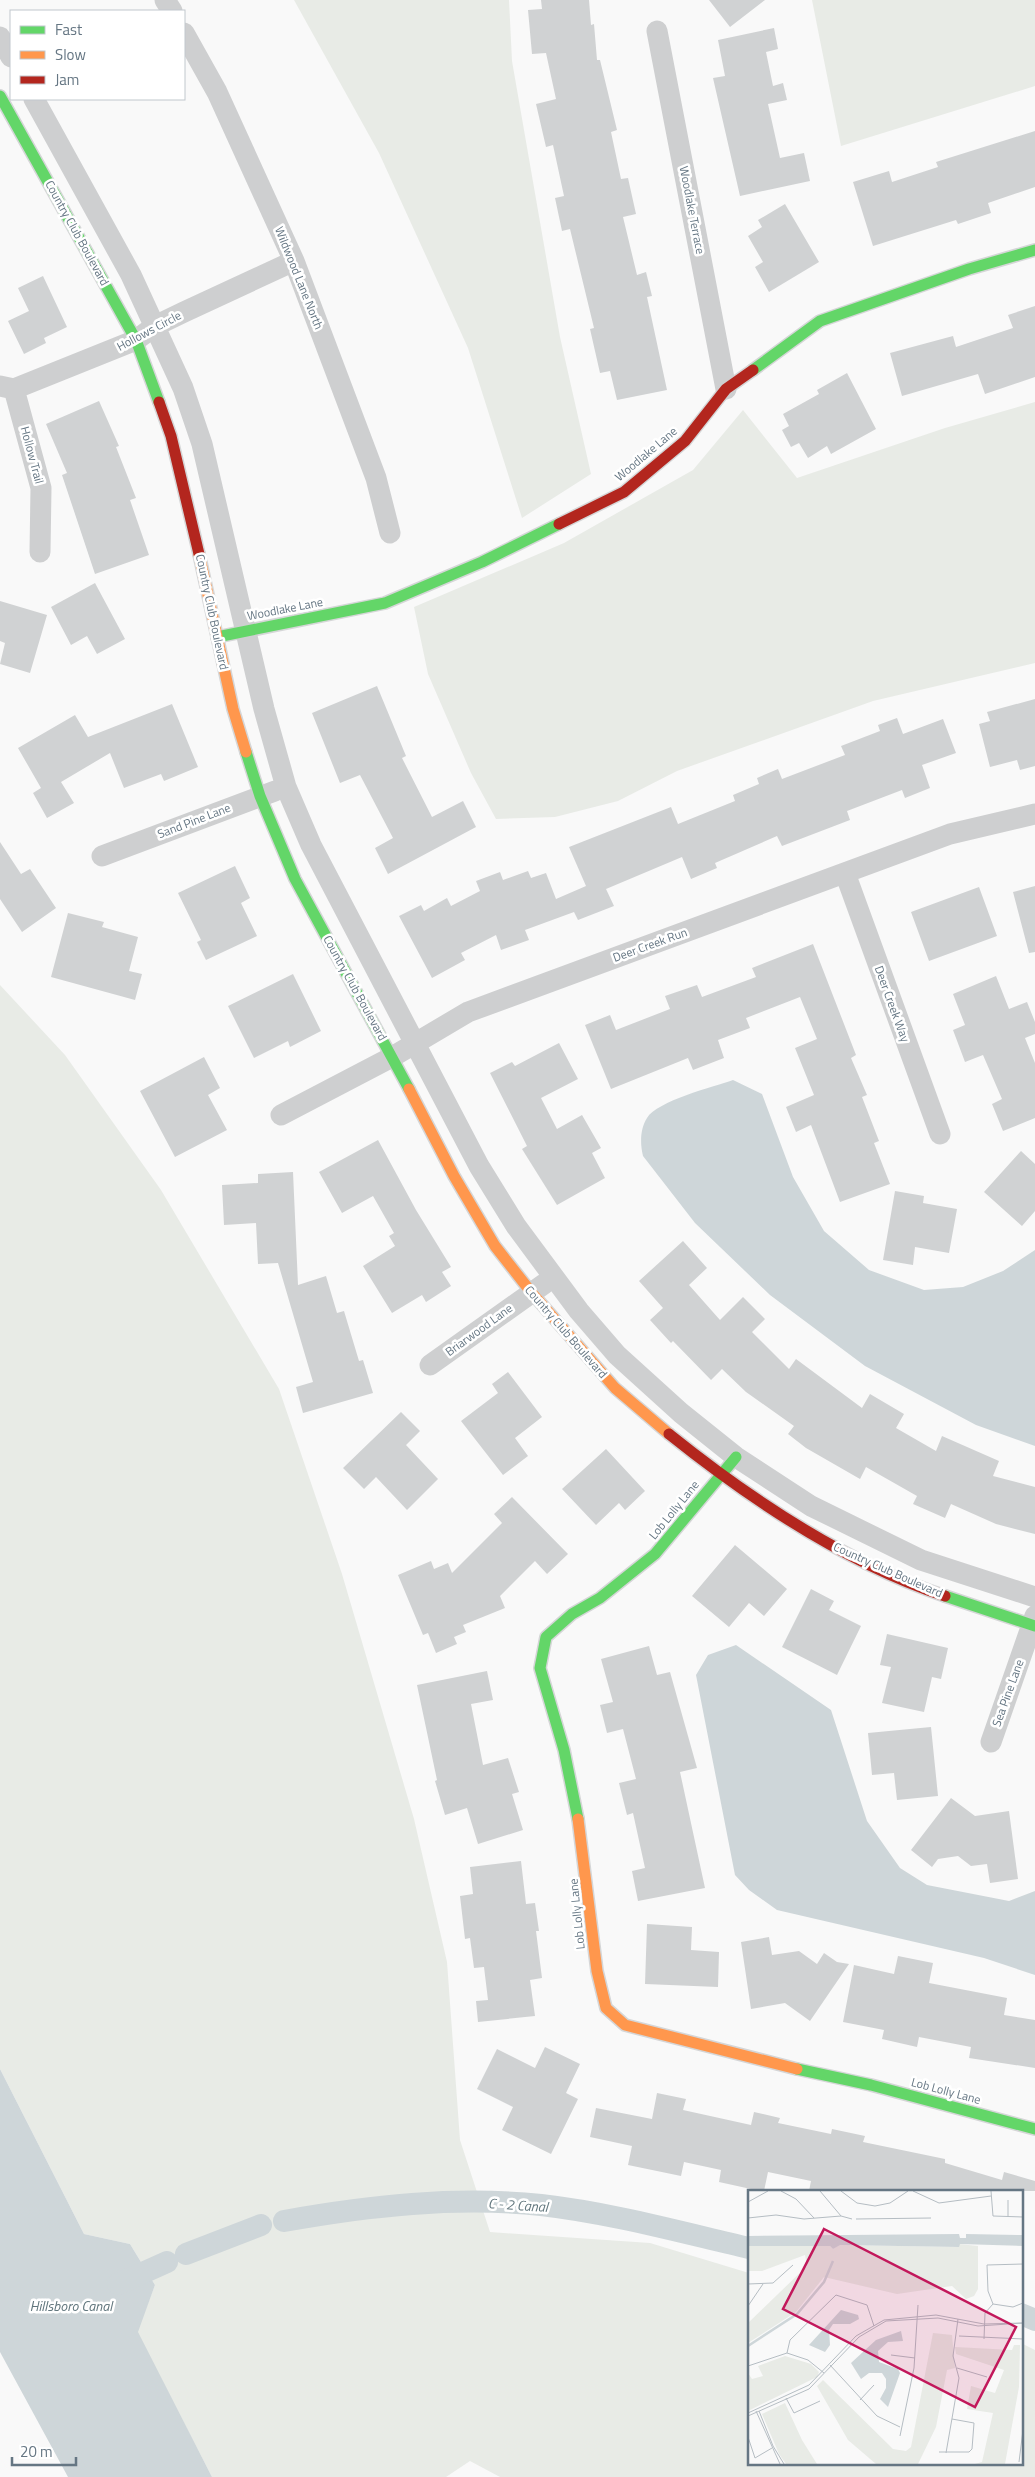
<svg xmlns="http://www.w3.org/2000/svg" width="1035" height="2477" font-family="'Titillium Web',sans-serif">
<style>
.green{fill:#e8ebe6}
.water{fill:#ced6d9}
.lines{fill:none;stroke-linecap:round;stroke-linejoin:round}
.canal{stroke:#ced6d9;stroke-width:22}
.building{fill:#d0d2d3}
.fast-casing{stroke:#d5d6d7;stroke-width:14}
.slow-casing{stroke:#d5d6d7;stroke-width:14}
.jam-casing{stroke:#d5d6d7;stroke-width:14}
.street{stroke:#cecfd0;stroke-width:21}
.fast{stroke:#63d668;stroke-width:11}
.slow{stroke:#ff974d;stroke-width:11}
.jam{stroke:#b3261e;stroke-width:11}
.labels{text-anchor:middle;stroke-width:5;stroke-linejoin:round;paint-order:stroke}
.street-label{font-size:12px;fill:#657683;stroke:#fff}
.water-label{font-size:14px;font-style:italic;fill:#60757c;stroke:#fff}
.inset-river{fill:none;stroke:#ced6d9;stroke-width:2.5}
.inset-road{fill:none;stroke:#b5bdc3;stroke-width:1}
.view{fill:#c2185b;fill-opacity:0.15;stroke:#c2185b;stroke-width:2.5}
.inset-edge{fill:none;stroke:#657683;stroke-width:2.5}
</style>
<rect width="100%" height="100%" fill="#f9f9f9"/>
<path class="green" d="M294 0H509L512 61 560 337 591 474 522 518 468 348 379 153Z
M812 0H1035V86L841 146Z
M1035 402V663L873 701 677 771 618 801 555 817 496 819 471 773 428 674 414 607 564 543 693 470 743 410 797 478 945 428Z
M0 985 65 1055 161 1190 279 1389 342 1574 414 1819 447 1962 460 2140 490 2232 650 2243 749 2273V2463H1021V2343L1035 2350V2477H500L470 2461 446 2477H212L137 2332 155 2285 130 2244 84 2234 0 2069Z"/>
<path class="water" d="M733 1080 762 1094 793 1177 824 1231 869 1270 924 1290 963 1287 1003 1271 1035 1250V1446L976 1425 865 1366 770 1295 695 1223 643 1156C640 1144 640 1129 647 1118 657 1101 713 1087 733 1080Z
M736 1645 831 1710 867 1821 900 1868 927 1885 1009 1901 1035 1891V1975L984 1958 777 1910 749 1890 735 1875 696 1675 708 1655Z
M0 2069 84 2234 130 2244 155 2285 138 2332 212 2477H68L0 2352Z"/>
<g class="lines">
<path class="canal" d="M284 2221C368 2206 456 2196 541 2205 611 2213 680 2232 749 2248
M186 2254 261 2225
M118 2284 167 2262
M1021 2314 1035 2320"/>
</g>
<path class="building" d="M541 0H589L591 25 594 24 597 60H600L617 130 611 132 621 179 628 178 636 214 623 217 637 275 646 272 652 296 647 297 667 390 617 400 610 371 600 373 590 329 594 328 570 229 562 231 555 198 564 196 553 145 546 147 536 104 556 99 546 53 532 54 528 10 542 9Z
M709 0H765L730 27Z
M774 28 778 49 766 52 773 86 783 83 787 100 768 104 780 158 804 153 810 181 740 196 713 78 725 76 718 40Z
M1035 131V187L988 203 991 213 958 224 956 220 873 246 853 182 889 171 892 182 938 167 936 162Z
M785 204 819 262 769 292 755 267 763 262 748 236 762 227 758 220Z
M43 276 67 327 44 338 46 343 24 354 8 321 29 311 18 288Z
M1035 306V377L985 394 978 374 902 396 890 353 953 336 956 347 1013 328 1008 315Z
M847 373 876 429 831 454 827 446 808 458 799 443 791 447 782 430 789 426 783 414 819 394 817 390Z
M99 401 119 446 116 447 136 498 130 500 149 555 95 574 62 475 67 473 46 424Z
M95 583 125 639 97 654 87 636 71 645 51 607Z
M0 601 47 615 30 673 0 664 5 643 0 641Z
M377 686 406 756 402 758 432 817 463 801 476 827 388 874 375 848 393 838 360 775 340 783 312 713Z
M1035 699V766L1020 770 1017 760 990 767 979 724 990 721 987 712Z
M172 704 198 767 164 781 161 774 124 788 110 753 61 782 74 803 47 818 33 793 41 788 18 748 75 715 88 737Z
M897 718 903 734 943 719 956 753 922 765 930 788 905 798 902 790 847 811 850 820 782 846 777 836 715 863 717 868 691 879 682 857 606 889 614 906 578 920 574 912 525 930 529 940 501 950 496 935 461 953 465 960 432 978 399 916 421 905 424 911 447 898 451 906 480 891 476 881 500 872 503 880 528 871 531 878 546 873 556 899 586 886 569 847 671 807 678 824 735 801 733 795 759 784 757 778 778 769 782 779 845 755 841 746 880 731 878 725Z
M0 842 21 874 30 869 56 908 22 932 0 899Z
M235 866 250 898 241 903 257 936 206 960 197 942 201 940 178 893Z
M1035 886V952L1029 953 1013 892Z
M979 887 997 936 929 961 911 912Z
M68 913 104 922 102 927 138 937 129 971 142 974 135 1000 51 977Z
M813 944 856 1055 851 1058 867 1095 862 1097 879 1141 874 1143 890 1184 840 1202 811 1125 796 1132 786 1107 814 1095 795 1048 817 1039 800 997 746 1018 750 1028 718 1040 724 1058 693 1070 688 1058 611 1089 585 1025 610 1015 616 1030 670 1009 665 996 697 985 702 997 756 977 752 968Z
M293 974 321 1031 290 1047 288 1041 254 1058 228 1006Z
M996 976 1009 1009 1027 1002 1035 1022V1034L1025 1038 1035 1063V1118L1003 1131 992 1104 1002 1099 983 1055 965 1062 953 1030 965 1025 953 994Z
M559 1043 578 1079 541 1098 557 1129 582 1115 601 1148 592 1153 605 1178 557 1205 522 1149 527 1146 490 1073 512 1062 515 1066Z
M204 1057 220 1088 208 1095 227 1130 175 1157 140 1091Z
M378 1140 416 1210 451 1267 442 1272 451 1286 426 1302 422 1295 392 1313 363 1266 395 1246 389 1236 394 1233 373 1196 342 1213 319 1172Z
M1021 1151 1035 1164V1211L1022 1226 984 1192Z
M293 1172 298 1285 326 1276 337 1313 344 1311 359 1361 363 1360 373 1393 303 1413 296 1387 313 1382 278 1263 258 1264 256 1223 224 1225 222 1185 258 1183V1174Z
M895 1191 924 1196 923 1203 957 1209 949 1253 915 1247 913 1265 883 1260Z
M683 1241 707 1268 689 1285 720 1320 743 1297 765 1319 752 1332 789 1369 796 1359 862 1408 870 1394 904 1414 896 1428 936 1451 942 1436 999 1461 993 1476 1035 1487V1534L996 1524 951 1504 945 1518 913 1504 917 1496 866 1467 860 1479 806 1448 788 1434 794 1426 746 1392 722 1369 711 1380 673 1341 671 1343 650 1320 663 1308 639 1281Z
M508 1372 542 1417 515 1438 528 1456 503 1475 461 1421 498 1393 492 1384Z
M401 1412 420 1431 406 1445 438 1479 407 1510 376 1477 364 1489 343 1468Z
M606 1449 645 1491 625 1510 619 1503 596 1525 562 1489Z
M512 1497 568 1554 547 1574 535 1561 500 1596 505 1608 463 1625 466 1632 454 1637 457 1644 436 1653 428 1633 423 1635 398 1575 431 1561 434 1569 448 1563 452 1573 502 1523 494 1514Z
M735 1545 787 1589 764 1616 749 1603 729 1627 692 1596Z
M811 1589 834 1601 829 1610 861 1626 837 1675 782 1647Z
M887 1634 948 1648 941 1679 932 1677 924 1712 882 1703 891 1667 880 1665Z
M649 1646 657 1675 670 1672 697 1768 680 1772 705 1888 638 1901 632 1871 645 1868 633 1813 627 1815 619 1783 636 1779 623 1729 607 1733 600 1705 613 1702 601 1659Z
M487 1671 493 1700 471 1704 483 1765 508 1758 519 1792 512 1794 523 1830 478 1844 467 1808 445 1815 435 1781 437 1780 417 1685Z
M931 1727 938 1796 897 1800 894 1773 872 1775 868 1733Z
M951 1798 975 1816 1009 1811 1018 1879 990 1883 987 1864 971 1866 958 1856 938 1859 932 1867 911 1850Z
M521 1861 526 1904 535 1903 539 1931H536L542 1978 530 1980 535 2016 478 2022 476 2001 488 2000 484 1967 474 1968 470 1938 465 1939 460 1896 473 1894 470 1867Z
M647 1924 692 1927 691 1950 719 1952 718 1987 645 1984Z
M769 1937 772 1955 799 1951 817 1964 824 1953 837 1962 849 1964 810 2021 785 2003 751 2009 741 1942Z
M898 1956 933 1963 929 1983 1007 1998 1004 2015 1035 2020V2068L969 2058 971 2047 919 2037 917 2047 882 2039 884 2030 843 2022 854 1965 894 1974Z
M545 2047 580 2064 566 2093 578 2099 551 2154 502 2130 513 2107 477 2089 497 2049 535 2068Z
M657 2093 686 2099 683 2110 751 2125 754 2112 780 2118 778 2123 831 2134 832 2129 865 2136 863 2142 945 2159V2163L1002 2180 1004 2172 1035 2181V2191H809L811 2181 768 2172 764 2191H760L719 2182 721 2170 684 2162 681 2176 628 2165 632 2146 590 2137 596 2108 652 2119Z"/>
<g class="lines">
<defs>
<path id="fast" d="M0 96 136 340 159 402
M753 370 820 321 969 269 1035 250
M217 637 385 603 482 562 559 524
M246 752 260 796 295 879 409 1089
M945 1596 1035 1626
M578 1819 564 1750 540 1668 546 1637 572 1614 600 1598 655 1554 736 1457
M797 2069 871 2085 1035 2129"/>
<path id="slow" d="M199 554 233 709 246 752
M409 1089 454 1176 495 1246 531 1292 615 1388 669 1434
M578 1819 597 1971 606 2008 625 2025 797 2069"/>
<path id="jam" d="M159 402 171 436 199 554
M559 524 624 492 685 441 726 389 753 370
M669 1434C750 1499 845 1563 945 1596"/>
</defs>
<use href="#fast" class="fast-casing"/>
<use href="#slow" class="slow-casing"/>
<use href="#jam" class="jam-casing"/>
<path class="street" d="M165 0 172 11
M657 31 726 389
M184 33 217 92 294 261 376 478 390 533
M0 37 11 57
M34 99 131 275 183 388 202 444 264 709 286 787 311 845 479 1166 516 1226 579 1311 617 1355 681 1413 736 1457 811 1506 921 1560 1035 1597
M0 386 14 389 136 340 155 326 184 312 294 261
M14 389 41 488 40 552
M102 856 275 791
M845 873 940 1134
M281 1115 392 1057 468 1012 950 834 1035 814
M430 1365 544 1284
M991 1742 1035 1616"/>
<use href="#fast" class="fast"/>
<use href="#slow" class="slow"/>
<use href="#jam" class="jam"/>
</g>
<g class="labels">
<g class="street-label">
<text transform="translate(692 210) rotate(79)" y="4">Woodlake Terrace</text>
<text transform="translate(77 233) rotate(61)" y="4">Country Club Boulevard</text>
<text transform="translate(299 278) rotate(68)" y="4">Wildwood Lane North</text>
<text transform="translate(149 331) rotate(-28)" y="4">Hollows Circle</text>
<text transform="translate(646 454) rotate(-40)" y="4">Woodlake Lane</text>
<text transform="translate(32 455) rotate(75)" y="4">Hollow Trail</text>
<text transform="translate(285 609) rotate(-11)" y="4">Woodlake Lane</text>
<text transform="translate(212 612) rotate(78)" y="4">Country Club Boulevard</text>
<text transform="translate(194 821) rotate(-21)" y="4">Sand Pine Lane</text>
<text transform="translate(650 945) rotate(-20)" y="4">Deer Creek Run</text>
<text transform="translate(355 988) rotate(61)" y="4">Country Club Boulevard</text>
<text transform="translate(892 1004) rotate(70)" y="4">Deer Creek Way</text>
<text transform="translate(479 1330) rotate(-36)" y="4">Briarwood Lane</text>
<text transform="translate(566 1332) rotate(49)" y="4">Country Club Boulevard</text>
<text transform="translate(674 1510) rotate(-51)" y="4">Lob Lolly Lane</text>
<text transform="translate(888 1570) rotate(24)" y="4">Country Club Boulevard</text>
<text transform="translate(1008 1693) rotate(-70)" y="4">Sea Pine Lane</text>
<text transform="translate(577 1914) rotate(-96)" y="4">Lob Lolly Lane</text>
<text transform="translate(946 2091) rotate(15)" y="4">Lob Lolly Lane</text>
</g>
<g class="water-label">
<text transform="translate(518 2205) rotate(4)" y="5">C - 2 Canal</text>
<text x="71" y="2311">Hillsboro Canal</text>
</g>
</g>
<g transform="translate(748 2190)">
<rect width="275" height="275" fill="#f9f9f9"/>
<path d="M211 54 230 56V99L226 106 218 109 204 96 149 104 76 87 48 122 0 153V133L59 76 57 65 14 81H0V56H82L85 59 91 55 211 57ZM185 143 204 145 207 178 199 180 188 237 170 274H128L100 250 69 196 75 190 145 259 158 261 163 257ZM266 155H272L271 197 257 274H227L234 272 245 223 219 219 223 196 247 203 256 180 208 164 207 157 264 160ZM37 166 63 174 71 182 69 187 0 221V183L4 189 15 186 10 176ZM37 213 54 250 69 274H38L31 264 14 224Z" fill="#e8ebe6"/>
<path d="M211 44 212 48H218V44L275 45V56L212 54 211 57 92 55 85 59 82 56H0V46ZM93 120 110 125 111 129 102 134H85L81 140 82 155 77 162 61 155ZM153 141 155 151 140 152 130 161 131 172 150 179 152 183 140 217 132 209 138 198V189L134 183H121L113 189 103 173 128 150Z" fill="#ced6d9"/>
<path class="inset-river" d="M0 156 49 124 76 92 85 71"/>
<path class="inset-road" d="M33 1 48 9 66 28M72 1 93 26M93 1 109 13 127 16 142 13 160 1M165 1 191 13 243 6M243 1 245 26 275 27M0 12 20 1M260 27V10M0 28 28 25 56 29 93 26 104 29M108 29 183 28M275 74 239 75 240 101 245 114 265 117 275 113M0 94 25 93 45 75M0 116 15 94M211 146 275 149M236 149 237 123 245 114M39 163 42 150 88 105 119 115 126 136M143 165 167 168M82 175 129 226 152 237M0 176 39 163 60 170 76 183M209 178 239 187M38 208 46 223 72 211M112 210 126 195M8 221 32 274M11 221 25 256 36 274M0 223 61 195 108 146 136 130 188 125 236 134 275 133 230 136 190 128 138 131 111 147 61 199 0 226M152 246 166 178 170 115M0 247 7 268 24 258M191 262H221L224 259 226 233 204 229M198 263 211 188 205 166 210 129M271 272 275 240"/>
<path class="view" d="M76 39 268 137 227 217 35 119Z"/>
<rect width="275" height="275" class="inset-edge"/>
</g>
<rect x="10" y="10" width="175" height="90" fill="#ffffff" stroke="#c1c8cd"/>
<rect x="20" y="26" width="25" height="8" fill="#63d668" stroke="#c1c8cd"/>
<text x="55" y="35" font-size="15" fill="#657683">Fast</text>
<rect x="20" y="51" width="25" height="8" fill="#ff974d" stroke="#c1c8cd"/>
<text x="55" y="60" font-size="15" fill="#657683">Slow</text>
<rect x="20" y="76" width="25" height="8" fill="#b3261e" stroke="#c1c8cd"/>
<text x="55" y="85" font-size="15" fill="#657683">Jam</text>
<path d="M12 2457v8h64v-8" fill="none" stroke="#657683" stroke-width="2.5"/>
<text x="20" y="2457" font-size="15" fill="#657683" stroke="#ffffff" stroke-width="4" paint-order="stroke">20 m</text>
</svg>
